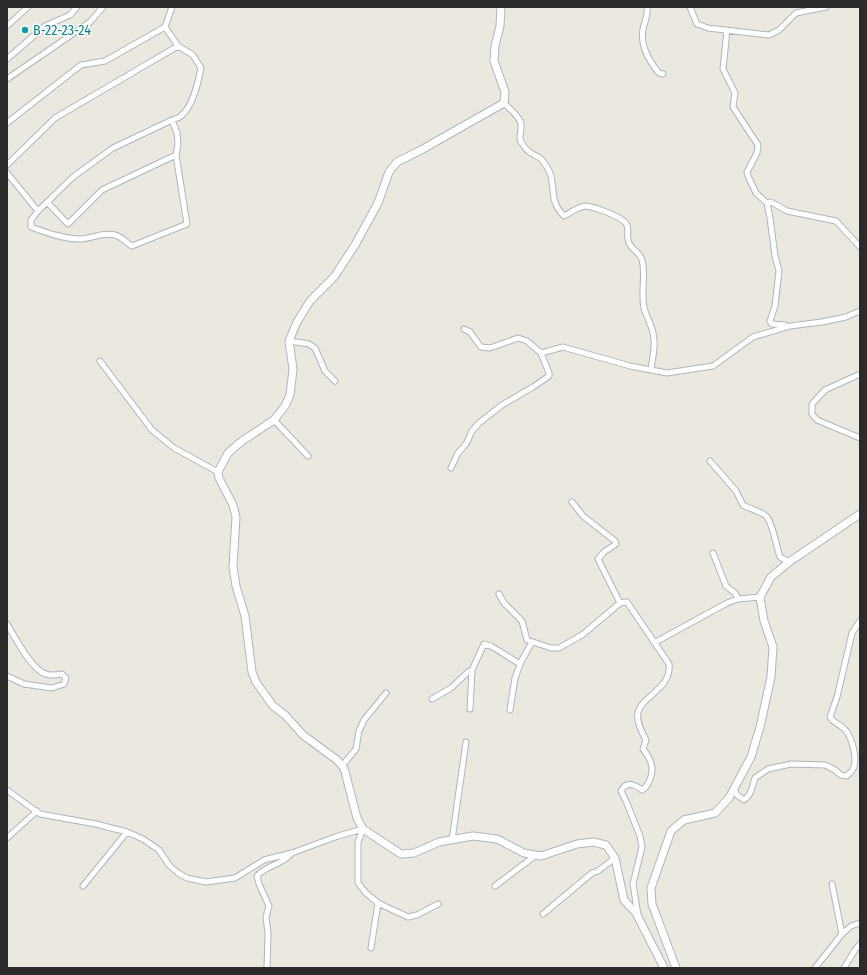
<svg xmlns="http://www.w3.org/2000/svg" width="867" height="975" font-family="'Fira Sans Condensed',sans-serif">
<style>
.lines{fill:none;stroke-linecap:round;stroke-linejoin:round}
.street-casing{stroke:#b3b3bd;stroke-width:7}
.secondary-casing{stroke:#b3b3bd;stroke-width:9}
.street{stroke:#fff;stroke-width:5}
.secondary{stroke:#fff;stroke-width:7}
.culture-dot{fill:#0f9aa8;stroke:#fff;stroke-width:1.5}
.labels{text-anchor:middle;stroke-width:3;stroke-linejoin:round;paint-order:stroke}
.culture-label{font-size:14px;fill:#0d838f;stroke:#fff;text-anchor:start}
</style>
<rect width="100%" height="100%" fill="#ebe8df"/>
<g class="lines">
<defs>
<path id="street" d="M647 7C648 17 645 20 643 29 640 45 649 61 659 73L663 74
M690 7 697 24 708 28 769 35 779 30 796 13 826 7
M7 26 28 7
M165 27 178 46 193 55 201 68C198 83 193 106 181 116 179 118 175 119 172 120L177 133 178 144 176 155 187 224 132 246C126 243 123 237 115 235 103 232 93 238 82 239 64 239 47 233 31 227V220L38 211 73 177 113 148 172 120
M727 30 723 69 735 93 733 107 758 145 757 153 747 172 748 176 756 193 767 203 770 218 775 256 779 271 775 306 770 321 772 324 785 325
M7 59 45 26 70 15 77 7
M7 79 90 22 103 7
M504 103C509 108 520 117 521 124 522 133 517 138 523 145 528 153 533 154 540 158 544 161 550 172 551 176 555 194 550 201 564 216 570 213 579 206 586 206 594 207 624 217 627 225 629 230 626 237 629 243 633 252 642 252 643 265 645 279 641 293 644 308 647 319 654 328 654 340 655 350 652 360 651 370L667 373 713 366 753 337 790 326 822 322 846 317 860 311
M7 123 81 65 105 61 165 27 172 7
M7 165 55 118 178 46
M7 173 38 211
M47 202 68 224 102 190 176 155
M767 203 771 202 787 211 836 221 860 247
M464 329 470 332 481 347 490 348 518 338 527 341 541 353
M289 341 309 344 315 348 325 371 335 381
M100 361 152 430 174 448 218 472
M860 374 825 390 812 404V414L817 420 860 438
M274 420 308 456
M710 461 736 491 743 505C748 508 762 512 766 516 773 523 776 546 780 557L789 562
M451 468 458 453 466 444 472 431 479 423 502 405 533 387 549 376V373L541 353 563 347 630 366 651 370
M572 502 583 516 615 541 616 544 604 552 598 559 620 603
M713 553 726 586 735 593 738 599
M499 594 504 603 522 621 527 640 551 648H559L582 635 620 603 627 602 669 664C672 689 640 697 638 713 636 722 642 732 646 740L643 749C650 758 655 767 650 779 648 784 647 787 642 790 634 784 626 781 621 791L626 801 640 836 642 847 633 884 638 915
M7 624C14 636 32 671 46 674 51 676 57 675 62 674L66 678 64 684 52 688 24 684 7 676
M654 643 727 603 738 599 760 597
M432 699 451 688 468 672 472 670
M470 709 472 670 484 644 491 646 520 664
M510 710 515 678 521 662 532 642
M342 766 356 749 359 731 364 720 386 693
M734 789 737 795 744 800C752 795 752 786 755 778L768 769 791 764 825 765 835 770 841 775 847 776C848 774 850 773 852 771 859 761 852 734 842 727 837 722 834 724 830 717L837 697 852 633 860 621
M7 790 40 814 96 824 127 832 143 839 159 850 169 865 178 873 187 878 206 882 235 878 264 860 292 853 338 836 363 829
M363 829 358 842V883L366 893 378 903 408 917 417 915 438 904
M7 838 37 811
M452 840 466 742
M832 884 842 934
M83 886 127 832
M495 886 536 855
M543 914 592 873 598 871 615 858
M371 948 378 903
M267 968 268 933 266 917 269 906 259 884 257 876C266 865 282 865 291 854
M815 968 842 934 851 926 860 923
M844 968 855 950 860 944"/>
<path id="secondary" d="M501 7 500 26 495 46 494 61 505 92 504 103 421 150 397 162 389 172 378 203 355 245 334 277 310 301 297 322 289 341 293 369 290 395 285 406 274 420 242 441 228 453 218 472 219 478 233 505 236 517 233 567 236 586 245 616 252 672 256 682 273 706 285 715 303 735 337 760 344 768 357 818 363 829 401 854 414 853 439 842 473 836 497 839 524 853 541 856 577 844 593 842 606 845 615 858 624 900 636 913 664 968
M676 968 652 904 651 888 671 831 684 820 715 813 729 798 751 757 760 727 771 677 773 647 764 621 760 597 771 577 789 562 860 514"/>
</defs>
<use href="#street" class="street-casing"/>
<use href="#secondary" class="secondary-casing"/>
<use href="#street" class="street"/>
<use href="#secondary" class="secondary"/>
</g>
<circle class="culture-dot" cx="25" cy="30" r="4"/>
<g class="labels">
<g class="culture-label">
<text x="33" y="35">B-22-23-24</text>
</g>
</g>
<rect width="867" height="975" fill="none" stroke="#2b2b2b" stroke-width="16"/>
</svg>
